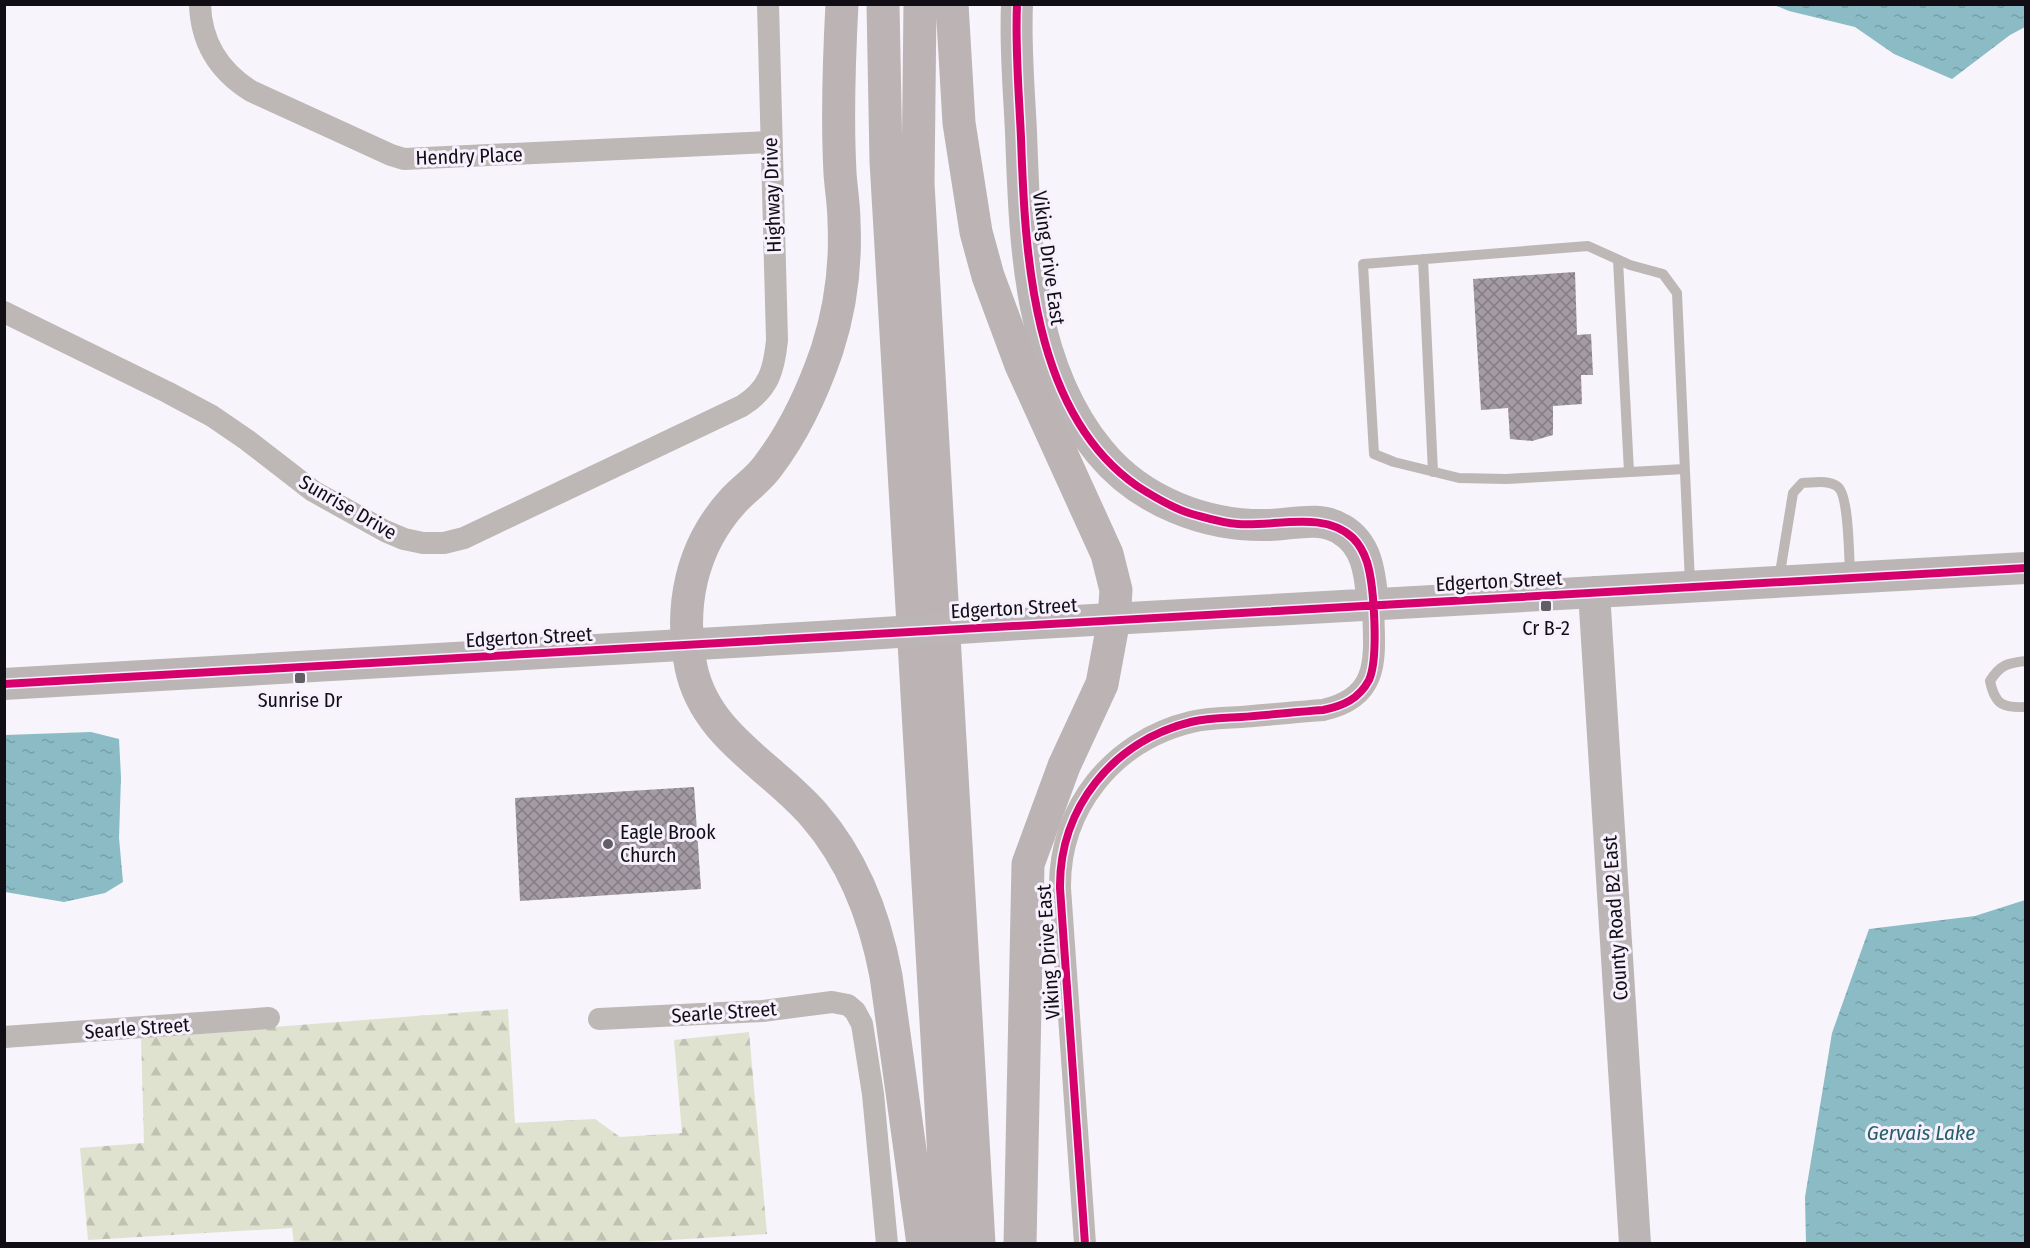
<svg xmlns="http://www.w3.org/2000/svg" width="2030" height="1248" font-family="'Fira Sans Condensed',sans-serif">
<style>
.forest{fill:url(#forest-firs)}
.water{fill:url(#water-ripples)}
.building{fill:url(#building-cross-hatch)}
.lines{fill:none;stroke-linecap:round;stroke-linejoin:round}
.lane{stroke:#bdb7b5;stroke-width:10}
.street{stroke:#bdb7b5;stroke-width:22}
.secondary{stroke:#bcb5b5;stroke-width:32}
.highway{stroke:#bbb3b4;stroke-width:33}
.secondary-bridge{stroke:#bcb5b5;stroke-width:32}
.cycleway-casing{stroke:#f7f1fe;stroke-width:11}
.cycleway{stroke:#d6006c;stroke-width:8}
.poi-dot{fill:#625e66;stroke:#f7f1fe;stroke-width:2}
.labels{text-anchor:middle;stroke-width:6;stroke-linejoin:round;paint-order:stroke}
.street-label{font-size:20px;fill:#120e16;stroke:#f7f1fe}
.poi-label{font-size:20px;fill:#120e16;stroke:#f7f1fe}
.water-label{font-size:21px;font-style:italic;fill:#256067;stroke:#f7f1fe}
</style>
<defs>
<pattern id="forest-firs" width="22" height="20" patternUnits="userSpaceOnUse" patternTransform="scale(1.5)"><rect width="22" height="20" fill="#e0e2d0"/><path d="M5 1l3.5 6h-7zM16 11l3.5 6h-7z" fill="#bfc1b2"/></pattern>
<pattern id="water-ripples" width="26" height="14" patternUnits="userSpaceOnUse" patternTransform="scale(1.5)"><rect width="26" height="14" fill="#8bbbc4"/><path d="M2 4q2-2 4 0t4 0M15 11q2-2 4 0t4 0" fill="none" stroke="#77a0a8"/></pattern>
<pattern id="building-cross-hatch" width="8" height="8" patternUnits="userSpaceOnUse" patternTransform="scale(1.5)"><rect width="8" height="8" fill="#a49ba4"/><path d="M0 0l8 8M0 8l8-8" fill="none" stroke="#847d85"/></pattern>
</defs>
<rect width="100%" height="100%" fill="#f7f4fb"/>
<path class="forest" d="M508 1009 515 1123 595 1119 620 1137 682 1133 674 1040 749 1032 767 1234 605 1244H294L292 1228 88 1240 80 1148 144 1143 141 1037Z"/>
<path class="water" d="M1774 5H2025V27L2010 35 1952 79 1894 54 1855 27 1789 11Z
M91 732 119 739 121 777 119 838 123 882 105 893 64 902 5 892V735Z
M2025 900V1243H1806L1805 1197 1832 1033 1869 929 1975 916Z"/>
<path class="building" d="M1575 272 1577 335 1591 334 1593 375H1581L1582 404 1553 406V435L1532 441 1510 439 1508 408 1481 410 1473 279Z
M694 787 701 889 520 901 515 798Z"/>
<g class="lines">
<path class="lane" d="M1423 259 1433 472
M1618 260 1629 472
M1684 469 1506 479 1459 478 1394 462 1374 454 1363 264 1588 246 1630 265 1663 274 1677 293 1690 583
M1779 579 1793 493 1802 483C1812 483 1829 479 1838 487 1849 496 1849 558 1850 574
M2026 661C2007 663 2000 665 1990 681 1995 705 2003 708 2026 707"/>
<path class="street" d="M200 4C201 43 219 71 251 91L391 155 404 159 771 142
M4 312 167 392 212 416 247 440 313 491 385 531 404 539 423 543H444L464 538 742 406C769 389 774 370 777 340L768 4
M599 1019 762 1011 832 1002 848 1005 855 1011 862 1024 873 1094 887 1244
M4 1037 269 1018
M1085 1244 1060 888C1059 808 1113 741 1191 722 1207 718 1224 718 1241 717 1268 715 1296 712 1323 710 1383 697 1374 654 1373 605"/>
<path class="secondary" d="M1017 4C1015 47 1019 90 1021 132 1025 240 1027 364 1100 452 1141 502 1207 527 1270 525 1294 524 1320 516 1341 529 1369 545 1370 577 1373 605
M1594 592 1635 1244
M1021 624 2026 568
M4 684 836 636"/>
<path class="highway" d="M842 4C839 60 837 117 840 173 841 189 844 205 844 222 846 264 840 310 827 350 813 391 794 432 768 466 758 480 745 488 733 501 691 547 679 607 691 667 705 736 772 766 814 815 854 861 875 917 886 976L923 1244
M883 4 886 161 949 1244
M920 4 918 184 979 1244
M952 4 959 123 976 232 988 276 1021 365 1107 554 1116 590 1114 619 1102 684 1064 766 1028 864 1020 1244"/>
<path class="secondary-bridge" d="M836 636 1021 624"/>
<defs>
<path id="cycleway" d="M1017 4C1015 49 1019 93 1021 138 1025 254 1032 413 1137 486 1154 497 1172 508 1192 514 1207 518 1222 523 1238 524 1274 527 1324 510 1353 538 1359 544 1364 553 1367 562 1374 585 1379 658 1369 680 1359 699 1343 706 1323 710 1296 712 1268 715 1241 717 1224 718 1207 718 1191 722 1113 741 1059 808 1060 888L1085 1244
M4 684 2026 568"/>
</defs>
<use href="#cycleway" class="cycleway-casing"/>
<use href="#cycleway" class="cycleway"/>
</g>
<g class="poi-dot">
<rect x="1540" y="600" width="12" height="12" rx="3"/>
<rect x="294" y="672" width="12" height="12" rx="3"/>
<circle cx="608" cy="844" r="6"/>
</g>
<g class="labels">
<g class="street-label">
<text transform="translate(469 156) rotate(-2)" y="7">Hendry Place</text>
<text transform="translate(772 195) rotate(-92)" y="7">Highway Drive</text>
<text transform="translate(1049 258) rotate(82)" y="7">Viking Drive East</text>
<text transform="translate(348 507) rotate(30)" y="7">Sunrise Drive</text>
<text transform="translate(1499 581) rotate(-3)" y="7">Edgerton Street</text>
<text transform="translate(1014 608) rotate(-3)" y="7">Edgerton Street</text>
<text transform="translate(529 637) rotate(-3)" y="7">Edgerton Street</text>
<text transform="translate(1615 918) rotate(-94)" y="7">County Road B2 East</text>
<text transform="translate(1048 952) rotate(-94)" y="7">Viking Drive East</text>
<text transform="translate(724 1012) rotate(-4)" y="7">Searle Street</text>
<text transform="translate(137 1028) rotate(-4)" y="7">Searle Street</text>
</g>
<g class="poi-label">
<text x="1546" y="635">Cr B-2</text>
<text x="300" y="707">Sunrise Dr</text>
<text x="620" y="839" text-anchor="start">Eagle Brook<tspan x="620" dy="23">Church</tspan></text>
</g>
<g class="water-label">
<text x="1921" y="1140">Gervais Lake</text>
</g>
</g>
<rect width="2030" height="1248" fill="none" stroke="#120e16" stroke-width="12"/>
</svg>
